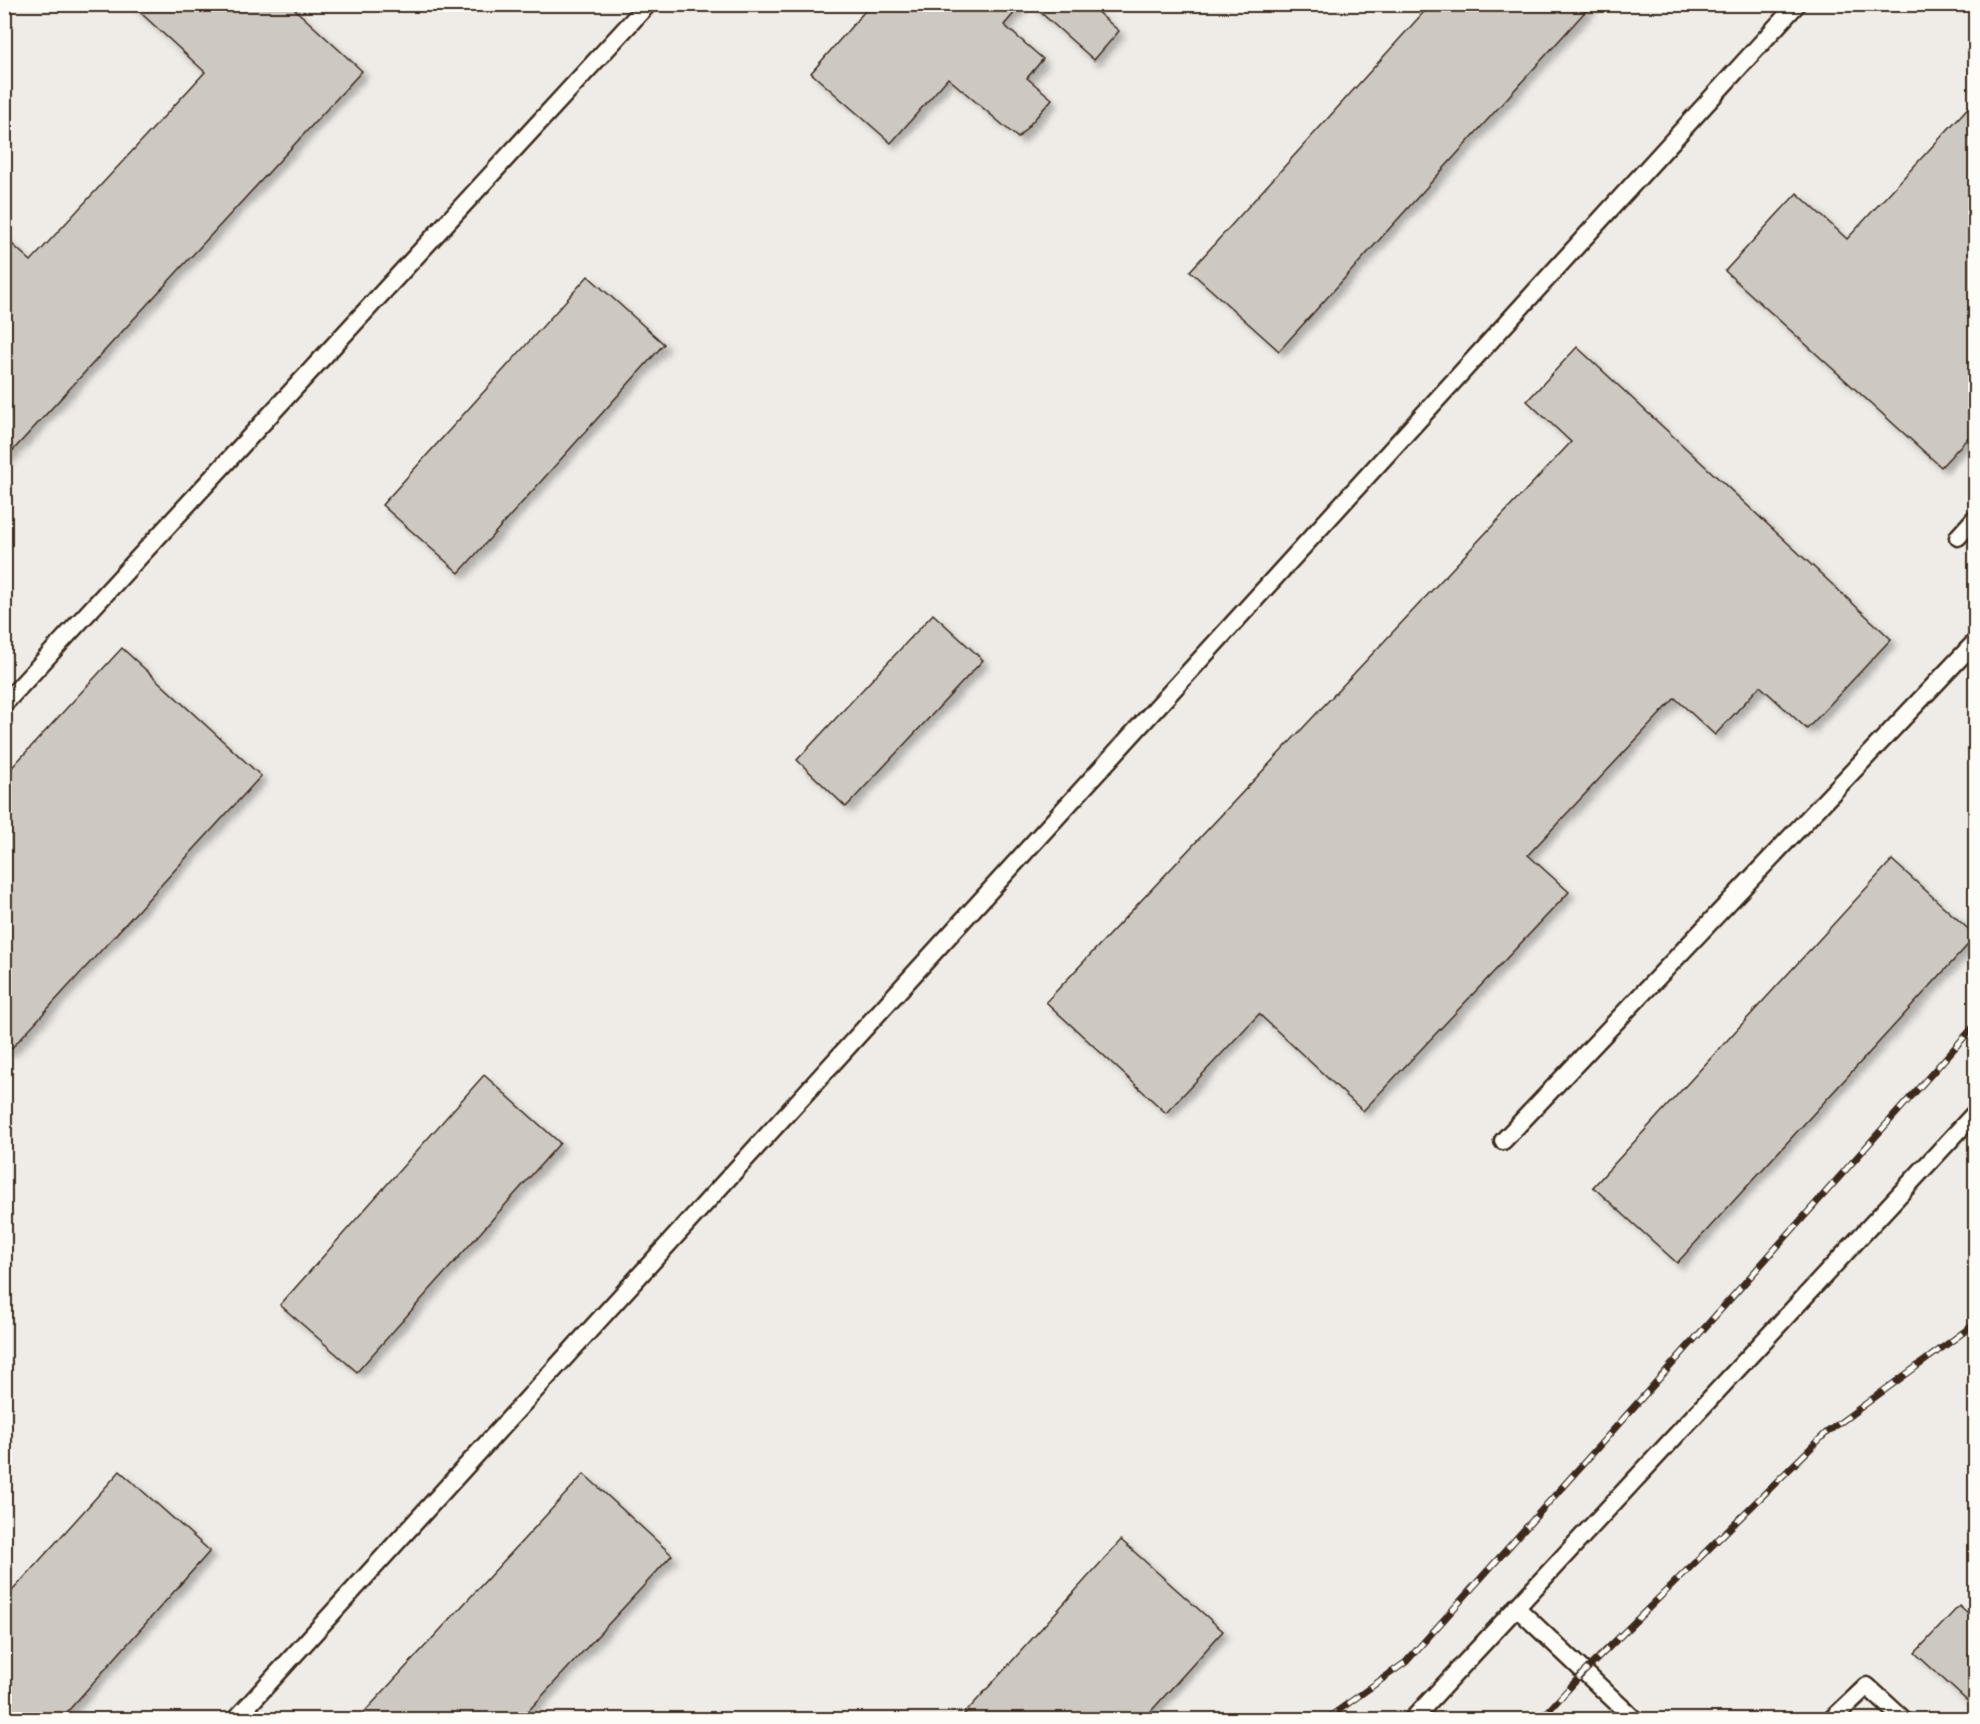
<svg xmlns="http://www.w3.org/2000/svg" width="1980" height="1724" font-family="Delius,sans-serif">
<style>
.built{fill:#efece7}
.building{fill:#cdc8c2;stroke:#3b2a1e;stroke-width:1.5;filter:url(#shadow)}
.lines{fill:none;stroke-linecap:round;stroke-linejoin:round}
.service-casing{stroke:#3b2a1e;stroke-width:21}
.service{stroke:#fdfcf7;stroke-width:16}
.rail-casing{stroke:#3b2a1e;stroke-width:7}
.rail{stroke:#fdfcf7;stroke-width:4.5;stroke-dasharray:14;stroke-linecap:butt}
</style>
<defs>
<filter id="shadow"><feDropShadow dx="5.5" dy="5.5" stdDeviation="3" flood-color="#0004"/></filter>
</defs>
<rect width="100%" height="100%" fill="#fdfcf7"/>
<filter id="ink" filterUnits="userSpaceOnUse"><feTurbulence type="fractalNoise" baseFrequency=".0167" numOctaves="2"/><feDisplacementMap in="SourceGraphic" scale="12" xChannelSelector="R" yChannelSelector="G"/><feConvolveMatrix kernelMatrix="1 2 1 2 8 2 1 2 1" color-interpolation-filters="sRGB"/></filter>
<g filter="url(#ink)">
<path class="built" d="M5 5H1975V1719H5Z"/>
<path class="building" d="M131 4H289L362 71 4 460V237L31 261 205 72Z
M871 4H1022L1004 25 1043 59 1027 78 1052 99 1018 138 948 78 891 143 811 73Z
M1031 4H1088L1119 31 1094 60Z
M1431 4H1592L1279 351 1190 271Z
M1976 99V429L1941 467 1725 271 1797 193 1847 239Z
M588 276 664 344 459 573 382 505Z
M1577 347 1891 639 1807 729 1760 686 1715 735 1675 698 1528 855 1569 892 1363 1111 1259 1014 1166 1113 1046 1002 1571 442 1527 401Z
M933 614 983 660 846 807 797 760Z
M122 648 261 776 9 1051 4 1047V776Z
M1892 860 1976 936 1677 1263 1593 1187Z
M484 1075 560 1143 357 1372 280 1305Z
M120 1471 210 1551 60 1720H4V1600Z
M584 1474 672 1555 520 1720H357Z
M1121 1540 1223 1631 1143 1720H959Z
M1959 1606 1976 1621V1709L1915 1653Z"/>
<g class="lines">
<defs>
<path id="service" d="M1958 537 1976 517
M4 704 648 4
M1503 1141 1976 641
M1516 1607 1635 1720
M235 1720 1797 4
M1412 1720 1976 1112
M1831 1720 1867 1686 1904 1720"/>
</defs>
<use href="#service" class="service-casing"/>
<use href="#service" class="service"/>
<defs>
<path id="rail" d="M1325 1720 1406 1662 1976 1024
M1540 1720 1584 1672 1826 1433 1976 1323"/>
</defs>
<use href="#rail" class="rail-casing"/>
<use href="#rail" class="rail"/>
</g>
</g>
<rect width="1980" height="1724" fill="none" stroke="#fdfcf7" stroke-width="24"/>
<rect x="12" y="12" width="1956" height="1700" fill="none" stroke="#3b2a1e" stroke-width="2" filter="url(#ink)"/>
</svg>
